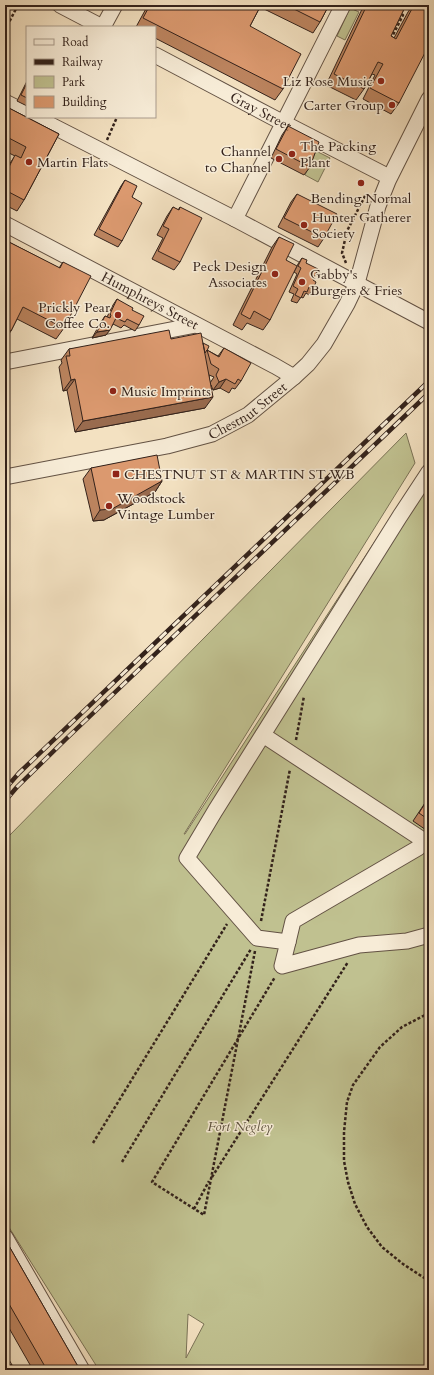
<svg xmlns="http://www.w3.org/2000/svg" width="434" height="1375" font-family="Cardo,serif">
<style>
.green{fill:#c0c190;stroke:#7a7256;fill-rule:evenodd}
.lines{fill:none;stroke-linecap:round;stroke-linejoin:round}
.minor-casing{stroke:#635244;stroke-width:17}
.path{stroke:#33221b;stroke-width:2.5;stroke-dasharray:3 2;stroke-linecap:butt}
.minor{stroke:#f7ecd7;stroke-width:15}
.rail-casing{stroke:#33221b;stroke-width:4.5}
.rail{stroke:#f7ecd7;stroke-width:3;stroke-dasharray:9;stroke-linecap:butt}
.wall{fill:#bc845f;stroke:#33221b;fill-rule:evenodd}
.shaded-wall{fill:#996b4e;stroke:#33221b}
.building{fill:#db996f;stroke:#33221b}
.poi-dot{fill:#8f2418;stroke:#f7ecd7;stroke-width:1.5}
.labels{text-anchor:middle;stroke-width:3;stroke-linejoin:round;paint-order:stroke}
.poi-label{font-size:14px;fill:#33221b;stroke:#f7ecd7;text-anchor:start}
.street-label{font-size:14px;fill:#33221b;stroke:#f7ecd7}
.park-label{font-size:14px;font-style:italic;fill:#5d523e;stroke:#f7ecd7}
</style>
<rect width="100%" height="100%" fill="#f3e1c1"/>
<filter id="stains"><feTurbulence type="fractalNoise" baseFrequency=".005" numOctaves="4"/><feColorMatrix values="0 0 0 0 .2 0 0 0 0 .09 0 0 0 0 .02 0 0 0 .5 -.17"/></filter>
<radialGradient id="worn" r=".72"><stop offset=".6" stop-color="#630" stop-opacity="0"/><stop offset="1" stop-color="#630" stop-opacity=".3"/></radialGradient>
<path class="green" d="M350 8 359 12 345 40 337 36Z
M316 151 330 158 318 182 305 175Z
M406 433 415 463 184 834H185L429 458V1370H99L5 1221V840ZM188 1314 204 1324 186 1358 188 1315Z"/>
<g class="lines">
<defs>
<g id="minor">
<path d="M60 5 102 27"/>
<path d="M103 27 115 5"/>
<path id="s1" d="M155 55 274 118 389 177"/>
<path d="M5 102 27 113"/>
<path d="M35 117 235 219 429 322"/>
<path d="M235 219 343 5"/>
<path id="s2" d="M5 224 275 366 294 377"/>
<path d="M5 362 196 325"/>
<path d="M429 472 400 516 215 811 187 858 257 938 288 942 282 966 359 945 407 941 429 935"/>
<path id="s3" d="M5 477 167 446 212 434 248 415 294 377 308 364 324 344 347 304 357 283 378 206 388 181 429 99"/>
<path d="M263 735 423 840 418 848 293 921 288 942"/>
<path d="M5 1237 82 1370"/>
</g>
</defs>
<use href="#minor" class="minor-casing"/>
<path class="path" d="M5 30 18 5
M391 39 403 15 400 14
M107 140 117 117
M346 263 342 253 347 231 366 194
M296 740 304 696
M261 921 290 769
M255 951 204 1215 152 1182 275 977
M429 1013 402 1027 380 1047 353 1085 347 1102 344 1132V1161L348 1182 355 1204 367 1227 382 1247 403 1264 429 1281
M93 1143 227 924
M122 1162 251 949
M212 1177 348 962
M194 1209 209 1181"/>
<use href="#minor" class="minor"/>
<defs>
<path id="rail" d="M5 789 19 773 429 381
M5 801 17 787 66 739 429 393
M5 1357 13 1370"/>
</defs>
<use href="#rail" class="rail-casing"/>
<use href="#rail" class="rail"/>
</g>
<path class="wall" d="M148 5H209L212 7 213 5H329L320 22 313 33 260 7 250 26 283 89 275 100 155 38V27H136Z
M364 5H406L391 36 394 38 408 12 413 5H423L399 103 391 114 363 99 375 75 372 74 364 89 356 100 326 85Z
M27 81V106L17 101Z
M5 106 59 134 24 200 17 211 5 205V165L8 166 15 156 5 151Z
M288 126 310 167 304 175 271 158 282 135Z
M125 180 132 197 122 241 118 247 94 235 121 186Z
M297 194 324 238 318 247 278 227 291 202Z
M173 207 178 210 180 207V262L174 270 152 259 163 238 157 235 167 216Z
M279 237 286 260 270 320 263 330 247 323 242 330 233 325 272 247Z
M5 240 59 268 63 262 64 328 56 339 17 319 11 331 5 339Z
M302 258 306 263 313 280V289L309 295 306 293 303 298 301 297 297 303 291 301 294 294 289 292 297 274 294 272 298 264Z
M117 299 132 310 139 325 135 331 124 325 121 328 113 324 106 335 92 338 101 322 105 316 107 317 113 305Z
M171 339 203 343 207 350 218 356 224 348 241 381 235 389 232 388 229 393 220 388 213 390 211 385 205 408 75 432 67 390 63 391 59 367 62 363 61 360 69 349ZM209 375 214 377 210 383Z
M91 468 162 481 155 492 104 520 93 521 83 479Z
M429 797V832L413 821Z
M5 1239 80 1370H33L5 1321Z"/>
<path class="shaded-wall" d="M110 330 106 335 92 338 97 332Z
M75 379 67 390 63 391 71 380Z
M226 379 220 388 213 390 219 382Z
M213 397 205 408 75 432 83 421Z
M162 481 155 492 104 520 93 521 100 510Z"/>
<path class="building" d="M150 5H209L214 8 215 5H261L250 26 301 54 283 89 143 18Z
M286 5H329L320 22Z
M367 5H406L391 36 396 39 414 5H423L429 8V45L399 103 370 88 383 64 378 62 364 89 334 74Z
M27 83V98L21 95Z
M5 106 59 134 24 200 5 190V165L9 167 15 155 21 158 26 147 5 136Z
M288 126 319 142 310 167 276 149Z
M125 180 137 186 132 197 142 203 122 241 99 229Z
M297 194 337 214 324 238 284 218Z
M173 207 179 210 180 207 202 218 180 262 158 251 169 229 163 226Z
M279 237 294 244 286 260 297 266 270 320 254 311 250 319 241 314Z
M5 240 60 268 63 262 91 276 64 328 23 307 11 331 5 328Z
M302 258 307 260 306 263 318 269 313 280 316 282 313 289 309 287 307 292 304 291 301 298 295 295 298 289 293 286 301 268 298 266Z
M117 299 133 308 132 310 144 316 139 325 127 319 125 322 116 318 110 330 97 332 105 316 110 318 111 315 110 314Z
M169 330 171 339 201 333 213 397 83 421 75 379 71 380 66 356H70L69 349Z
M203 343 209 346 207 351V350L205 353Z
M224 348 251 363 241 381 238 379 235 384 226 379 219 382 216 375 219 369 211 364 207 350 219 357Z
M157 455 162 481 112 509 100 510 91 468Z
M429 797V820L419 813Z
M5 1239 80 1370H47L5 1297Z"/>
<g class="poi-dot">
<circle cx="381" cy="81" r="4"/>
<circle cx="392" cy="105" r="4"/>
<circle cx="292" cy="154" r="4"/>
<circle cx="279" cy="159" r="4"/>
<circle cx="29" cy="162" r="4"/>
<circle cx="361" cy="183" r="4"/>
<circle cx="304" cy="225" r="4"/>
<circle cx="275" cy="274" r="4"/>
<circle cx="302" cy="282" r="4"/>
<circle cx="118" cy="315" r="4"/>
<circle cx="113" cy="391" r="4"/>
<rect x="112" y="470" width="8" height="8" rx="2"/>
<circle cx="109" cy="506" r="4"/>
</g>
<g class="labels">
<g class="poi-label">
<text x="373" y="86" text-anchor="end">Liz Rose Music</text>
<text x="384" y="110" text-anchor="end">Carter Group</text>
<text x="300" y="151">The Packing<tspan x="300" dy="16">Plant</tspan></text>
<text x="271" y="156" text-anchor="end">Channel<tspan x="271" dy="16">to Channel</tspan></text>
<text x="37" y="167">Martin Flats</text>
<text x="361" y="203" text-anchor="middle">Bending Normal</text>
<text x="312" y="222">Hunter Gatherer<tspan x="312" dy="16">Society</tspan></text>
<text x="267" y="271" text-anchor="end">Peck Design<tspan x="267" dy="16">Associates</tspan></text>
<text x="310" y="279">Gabby's<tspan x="310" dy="16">Burgers &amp; Fries</tspan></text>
<text x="110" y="312" text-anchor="end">Prickly Pear<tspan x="110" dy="16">Coffee Co.</tspan></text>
<text x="121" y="396">Music Imprints</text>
<text x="124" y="479">CHESTNUT ST &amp; MARTIN ST WB</text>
<text x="117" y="503">Woodstock<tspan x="117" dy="16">Vintage Lumber</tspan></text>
</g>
<g class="street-label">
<text dy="5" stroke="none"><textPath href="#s1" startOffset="120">Gray Street</textPath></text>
<text dy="5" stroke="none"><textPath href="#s2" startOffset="164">Humphreys Street</textPath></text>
<text dy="5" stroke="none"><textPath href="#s3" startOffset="254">Chestnut Street</textPath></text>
</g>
<g class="park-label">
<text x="240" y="1131">Fort Negley</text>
</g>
</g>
<rect width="434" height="1375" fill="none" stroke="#f3e1c1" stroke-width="20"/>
<rect x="6" y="6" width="422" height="1363" fill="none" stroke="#33221b" stroke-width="2"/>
<rect x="10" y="10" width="414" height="1355" fill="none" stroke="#33221b"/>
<rect x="26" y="26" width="130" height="92" fill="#f7ecd7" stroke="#a99b8c"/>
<rect x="34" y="39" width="20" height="6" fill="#f7ecd7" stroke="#a99b8c"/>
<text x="62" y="46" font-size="12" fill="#33221b">Road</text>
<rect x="34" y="59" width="20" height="6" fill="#33221b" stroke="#a99b8c"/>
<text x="62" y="66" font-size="12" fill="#33221b">Railway</text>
<rect x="34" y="76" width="20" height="12" fill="#c0c190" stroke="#a99b8c"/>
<text x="62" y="86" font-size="12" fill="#33221b">Park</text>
<rect x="34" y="96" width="20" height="12" fill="#db996f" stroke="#a99b8c"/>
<text x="62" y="106" font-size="12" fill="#33221b">Building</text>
<rect width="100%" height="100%" filter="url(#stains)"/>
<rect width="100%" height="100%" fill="url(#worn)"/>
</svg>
